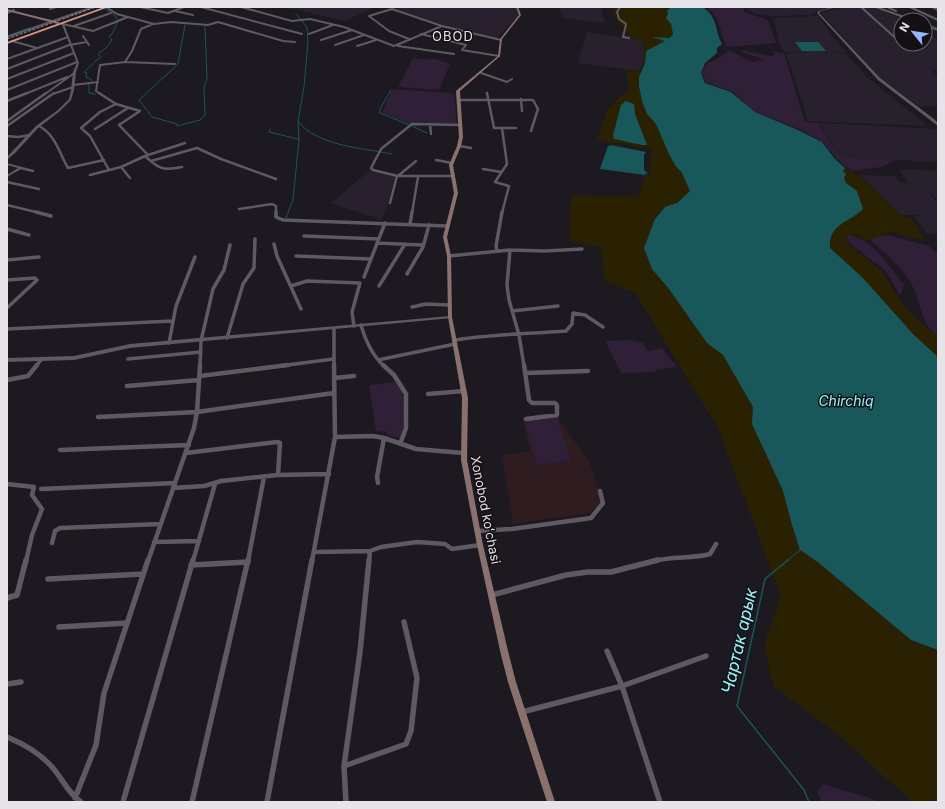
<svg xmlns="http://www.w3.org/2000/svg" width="945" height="809" font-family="Inter,sans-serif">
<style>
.built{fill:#28212d}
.education{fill:#2e1c21}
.green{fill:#2f1f37}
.sand{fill:#292101}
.water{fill:#18575a}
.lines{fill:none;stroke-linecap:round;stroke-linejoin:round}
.stream-far1{stroke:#18575a;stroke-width:1}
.stream{stroke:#18575a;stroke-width:1.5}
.minor-far4{stroke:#5f5a62;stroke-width:2}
.minor-far3{stroke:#5f5a62;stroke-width:2.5}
.minor-far2{stroke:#5f5a62;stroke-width:3.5}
.minor-far1{stroke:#5f5a62;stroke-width:4.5}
.minor{stroke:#5f5a62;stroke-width:5.5}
.tertiary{fill:#5f5a62;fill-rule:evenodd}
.secondary{fill:#8b716d;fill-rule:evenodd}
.trunk{fill:#d49780;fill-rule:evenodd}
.rail{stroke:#918d93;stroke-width:1;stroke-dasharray:3 1.5;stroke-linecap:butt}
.labels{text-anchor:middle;stroke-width:3;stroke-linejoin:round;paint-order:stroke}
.far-quarter-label{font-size:13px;letter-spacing:1px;fill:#e7e4e9;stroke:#141016}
.street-label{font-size:13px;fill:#e7e4e9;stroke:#141016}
.water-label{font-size:14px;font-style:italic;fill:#94f6fb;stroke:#141016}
.near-water-label{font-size:17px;font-style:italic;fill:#94f6fb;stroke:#141016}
</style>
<rect width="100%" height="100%" fill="#1d1920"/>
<path class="built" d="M283 7H375L345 21Z
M392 7H514L517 9 518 16 496 39 448 27Z
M559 7H601L605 23 563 18 561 16 562 14Z
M747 7H831L809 15 768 16 756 14 749 10Z
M843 7H873L905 20H901V44H925V30L938 40V73L934 69 931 70 938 77V106L920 107 881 79 821 13Z
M818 16 836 41 847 52H821L845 53 868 78 928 126 808 121 786 53 811 52H784L780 46 774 20 778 18Z
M587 32 646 41 642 43 645 51 644 62 639 71 578 63Z
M819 123 938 129V162L840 157Z
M899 169 938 171V201L922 183 938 204V234H927L914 216 924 215H900L860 175 895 176 900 183H908Z
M370 170 395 176 388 204 382 220 331 203Z"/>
<path class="education" d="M557 416 586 458H588L602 500 591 513 513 524 502 455 530 451 523 420Z"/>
<path class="green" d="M705 7H744V12L768 20 776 43 727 47C719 33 721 16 705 7Z
M730 50 752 62 764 60 741 52 742 50 771 56 775 54 771 51 784 53 805 122 818 123 840 157 895 160 882 167 851 171 837 159 823 142 799 129 755 112 733 92 706 82 702 73 707 63 714 61Z
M413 58 428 60 432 58 450 64 439 90 398 87Z
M392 89 451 93 454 95 457 124H409L382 113Z
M850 235C876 243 888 265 904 285L900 295 885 270 854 247 845 236Z
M888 235 929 246 938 254V336C922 326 921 306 915 291 906 271 888 255 872 242V237Z
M629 340 643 343 648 351 662 348 677 367 656 369 655 372 621 373 605 341Z
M395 382C397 384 400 387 401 390 406 401 405 428 400 438L388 435 384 431 376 432 369 385Z
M557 417 571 460 537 465 524 421Z
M824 784 882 802H821L817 791Z"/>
<path class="sand" d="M618 7H687L704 19 707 36 695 47 711 45 695 78 701 86 698 92 701 96 740 110 793 138 861 177 900 216 912 218 925 241 891 232 866 241 857 235H844L850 246 881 270 906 309 927 328 938 336V802H912L835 732 773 686 764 644 781 596 718 428 635 293 605 281 601 247 569 241 571 195 638 197 645 175H650L651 149 597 140 607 109 629 89 626 71H643L644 43 647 41 631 38 612 14 614 10Z"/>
<path class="water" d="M671 7H703C719 19 714 29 722 44L717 48V53L705 63 701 73 705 83 731 92 755 112 798 130 822 142 835 159 845 168 843 171 846 175 844 177 846 183 857 191 863 209C849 223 828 224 830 248L863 278 914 335 938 357V650L911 640 819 563 800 550 792 525 783 491 752 424 753 407 723 355 707 343 669 289 652 269 644 248 655 219 665 207 677 203 690 191 682 173 675 165 669 154 656 124 647 114 642 101 639 86V77L645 63 646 51 665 41 652 37 670 38 673 34 671 24 666 18 668 14 667 11Z
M795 42H818L826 51H802Z
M626 101 634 104 635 114 647 145H642L614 139 613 135 621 105Z
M611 145 646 152 644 155V170L649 174 646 173 645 175 600 169 608 146Z"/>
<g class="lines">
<path class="stream-far1" d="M925 24 938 28
M185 25 178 64 139 100 152 117 177 124V126L200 120 205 115 204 87 207 79 205 26
M7 36 29 28
M91 81 92 80 86 77 87 73 84 72C91 67 94 61 101 57L98 54 106 48 112 40 109 36 112 34 118 21 113 13 105 9
M89 84V93L95 94
M391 90 380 109V113L409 125
M298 121C316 146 363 148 392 154
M412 126 427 133
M270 129 269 132 298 139
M286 218 293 200 299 139 298 121 304 87 308 42 307 27 296 14
M787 561 800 550"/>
<path class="stream" d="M788 560 765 579 737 706 804 790 809 802"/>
<path class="minor-far4" d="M106 7 117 14 154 24 171 22 208 25 218 22 283 41 295 42
M140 7 168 13 184 7
M201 7 302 34
M241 7 292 21 310 19 344 27 394 46 442 26
M620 7 617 12 619 19 626 24 623 37 629 38
M861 7 901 43
M876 7 912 20
M887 7 896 11
M910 7 938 20
M932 7 938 10
M50 9 56 7
M175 11 193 15
M7 13 14 10
M63 24 93 31 128 17
M925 25 938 30
M74 26 111 13
M309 34 333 25
M421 34 466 45 462 50 499 56
M83 36 89 45
M7 37 93 7
M409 39 389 31 369 16 392 9 442 26 501 40
M321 40 352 30
M12 41 37 48
M902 44 907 49
M335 45 364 35
M357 46 376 40
M398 46 454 54
M7 59 68 37
M125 62 132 51 141 29 153 24
M7 69 69 45 87 42
M481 73 507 82 512 79
M7 79 74 53
M73 85 98 82
M7 90 77 62
M25 94 67 77
M45 94 73 74
M53 94 73 87
M100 94 96 91 100 65 125 62 175 64"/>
<path class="minor-far3" d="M99 93 116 104 100 112 81 128 90 136 109 170
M487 93 494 128H502L507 164 495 182 509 186 502 213
M521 99 522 111
M458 100H533L538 109 531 131
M7 101 27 93
M116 104 140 111 119 125 148 155
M7 121 46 93
M430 124 431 134
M7 126 54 93
M39 126C56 135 59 153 68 168L104 160
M502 128H516
M95 129 128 108
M7 136 18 137 30 135
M459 146 471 148
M436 160 452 163
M151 161 197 148 221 159 276 179
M121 167 130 178
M182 167C163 171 159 169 145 156L185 143
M21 168 33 171
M483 169 501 172
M90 175 121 167 145 156
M398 176 416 161
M453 176H398L373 170 371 168 381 149 412 124 461 125
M7 182 39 189
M390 203 397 176
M7 205 40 213
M239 209 272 204 276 206V213
M412 213 418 177"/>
<path class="minor-far2" d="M36 212 51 216
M276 212V217L283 220 447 226
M410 224 412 212
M7 229 29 235
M304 236 379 239
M377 243 422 245
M274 244 277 256 301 309
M510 250 507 285 509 300 519 335 524 366
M497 251 496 246 502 212
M296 256 370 259
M449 256 510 250 545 251 582 249
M7 260 39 257
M407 274 423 247 429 225
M364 277 385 223
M7 280 35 278 37 280 7 308
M291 286 307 281 360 283 352 312 354 326
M379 286 405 244
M412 307 426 304 449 305
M512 311 558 306
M361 325C365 339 373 356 384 366
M7 329 172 321
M334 329V366
M227 338 243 284 254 268 255 239
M455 340C492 334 529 334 566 331L572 324 573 313 585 315 603 327
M169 343 176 306 195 257
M128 359 201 352
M378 360 455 344
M36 366 41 360
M200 366 201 341 213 289 224 270 230 245
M280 366 333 359"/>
<path class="minor-far1" d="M383 365 394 375 406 394V428L400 444
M524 365 529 400 532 403H555L557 405V415L526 419
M525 373 588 371
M200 376 288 365
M334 378 354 376
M7 380 28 376 37 365
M127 386 199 380
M428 394 464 391
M98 417 197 412 334 393
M335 437 373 436 384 438 416 449 463 453
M60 450 189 445
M186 453 277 442 280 443 278 475
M378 483 377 477 384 438
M7 484 34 487 32 495 42 509 32 535 26 561
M173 488 204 486 221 481 278 475 329 474
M41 489 175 483
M478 531 512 529 591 518 603 503 600 491
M154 542 199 541
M52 543 55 531 60 528 160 524
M315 552 370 551 381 547 417 542 445 544 452 549 480 545
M148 561 194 428 197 412 200 365
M193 561 215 484
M248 561 264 477
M312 561 335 437 334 365
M369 561 370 551
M654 561C673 556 692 559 710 554L716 544"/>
<path class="minor" d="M191 565 248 562
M48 579 143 574
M492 595 566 575 588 572H611L658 560
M7 598 17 595 26 560
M59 627 127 623
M607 651 622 686 660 802
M7 684 21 682
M522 712 622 686 706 656
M7 737C24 744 41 754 53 768 63 780 68 793 81 802
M344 766 406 744 411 731 417 678 404 622
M75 798 96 745 104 693 148 560
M123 802 193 560
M192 802 248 560
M267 802 312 560
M346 802 344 766 360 652 369 560"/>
<path class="tertiary" d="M833 7H837L821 11 819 13 880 78 934 119 938 123V126L878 80 817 13 819 11Z
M61 23 64 24 79 63 76 72 74 90 71 100 60 111 38 128 16 152 7 160V157L36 126 58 110 69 99 71 90 73 72 77 63 62 25 60 24Z
M7 163 22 167 23 168 7 177V175L18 168 7 165Z
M450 316H452V318L130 348 74 360 7 362V358L74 356 130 344Z"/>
<path class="secondary" d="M516 7H518L521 15 502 39 500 56 460 91 463 137 461 146 453 165 458 193 447 237 451 256 452 317 468 398 467 460 483 545 509 655 516 682 555 802H547L508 682 501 655 477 545 461 460 462 398 448 317 447 256 443 237 454 193 449 165 457 146 459 137 456 91 498 56 500 39 519 15Z
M7 9 59 22V23L58 24 7 11Z"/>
<path class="trunk" d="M104 7H109L7 44V42Z"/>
<path class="rail" d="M7 39 96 7"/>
</g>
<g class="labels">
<g class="far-quarter-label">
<text x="453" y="41">OBOD</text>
</g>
<g class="street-label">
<text transform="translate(486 510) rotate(79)" y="5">Xonobod koʻchasi</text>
</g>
<g class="water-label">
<text x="846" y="406">Chirchiq</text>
</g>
<g class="near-water-label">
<text transform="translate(739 641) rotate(-77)" y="6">Чартак арык</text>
</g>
</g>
<rect width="945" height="809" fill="none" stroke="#e7e4e9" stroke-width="16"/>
<g transform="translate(913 32) rotate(300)"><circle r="19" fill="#141016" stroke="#68656a"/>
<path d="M0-3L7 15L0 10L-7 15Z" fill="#93b7fd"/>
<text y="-6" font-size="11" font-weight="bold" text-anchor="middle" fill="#e7e4e9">N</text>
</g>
</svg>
